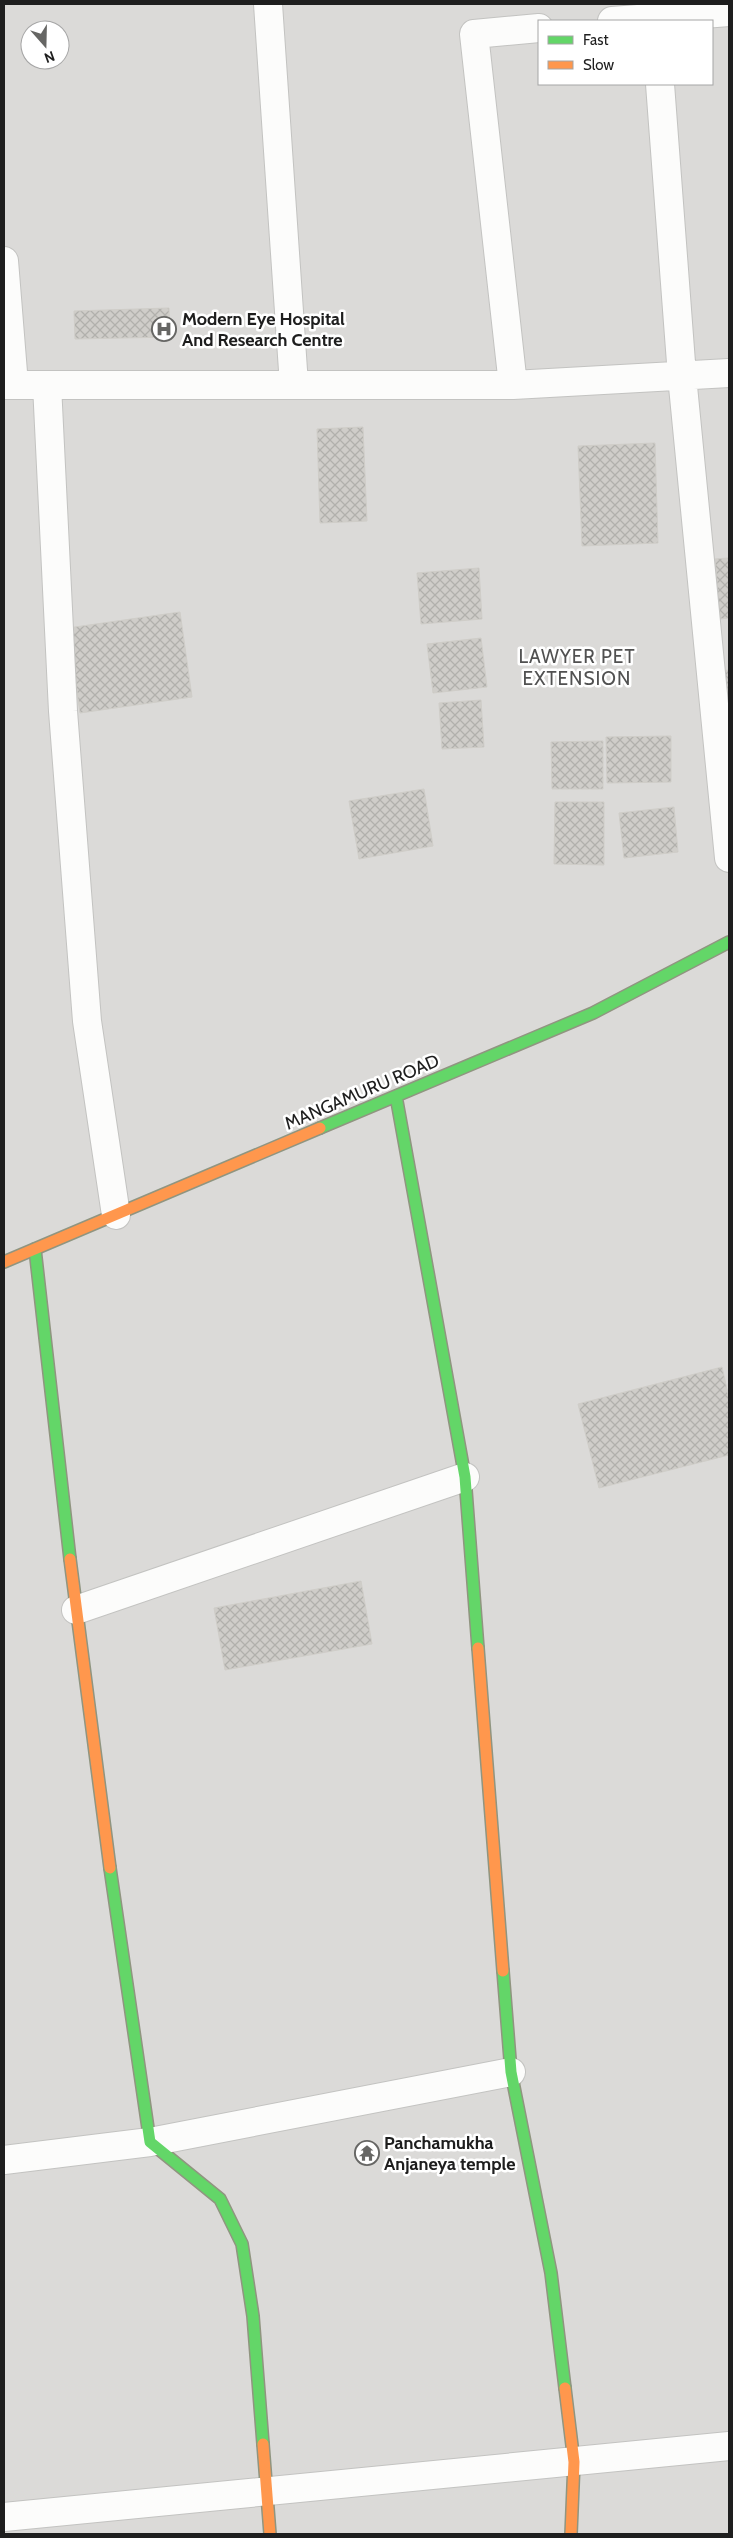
<svg xmlns="http://www.w3.org/2000/svg" width="733" height="2538" font-family="Cabin,sans-serif">
<style>
.residential{fill:#dbdad8;fill-rule:evenodd}
.building{fill:url(#building-cross-hatch);stroke:#cfcdc8}
.lines{fill:none;stroke-linecap:round;stroke-linejoin:round}
.street-casing{stroke:#c3c3c1;stroke-width:30}
.fast-casing{stroke:#909580;stroke-width:14}
.slow-casing{stroke:#909580;stroke-width:14}
.street{stroke:#fcfcfb;stroke-width:28}
.fast{stroke:#63d668;stroke-width:11}
.slow{stroke:#ff974d;stroke-width:11}
.labels{text-anchor:middle;stroke-width:5;stroke-linejoin:round;paint-order:stroke}
.poi-label{font-size:18px;font-weight:bold;fill:#1e1e1e;stroke:#fff;text-anchor:start}
.street-label{font-size:18px;fill:#1e1e1e;stroke:#fff}
.neighbourhood-label{font-size:19px;letter-spacing:1px;fill:#515151;stroke:#fff}
</style>
<defs>
<pattern id="building-cross-hatch" width="8" height="8" patternUnits="userSpaceOnUse" patternTransform="scale(1.25)"><rect width="8" height="8" fill="#cfcdc9"/><path d="M0 0l8 8M0 8l8-8" fill="none" stroke="#b1b0ac"/></pattern>
</defs>
<rect width="100%" height="100%" fill="#ecebe6"/>
<path class="residential" d="M4 4H729V2534H4ZM539 21H712V84H539ZM30 30H60V60H30Z"/>
<path class="building" d="M169 308 170 337 75 339 74 311Z
M363 427 367 521 320 523 317 429Z
M655 443 658 543 582 546 578 446Z
M729 558V618L720 619 715 559Z
M479 568 482 619 421 624 417 573Z
M180 612 192 697 80 713 68 628Z
M481 638 487 687 433 693 427 644Z
M729 670V732L722 671Z
M481 700 484 747 442 749 439 703Z
M671 736V782L607 783 606 737Z
M603 741V789H552L551 742Z
M424 789 433 846 359 859 349 801Z
M555 802H604V865L554 864Z
M674 807 678 852 624 858 619 813Z
M722 1367 729 1398V1455L599 1488 578 1404Z
M361 1581 372 1644 225 1670 214 1608Z"/>
<g class="lines">
<defs>
<path id="street" d="M268 4 294 385
M612 21 729 12
M660 84 682 376 729 858
M4 261 14 385
M4 385H513L729 373
M47 385 63 711 87 1021 116 1215
M513 385 474 34 539 28
M76 1610 465 1477
M4 2160 150 2142 511 2072
M4 2517 729 2446"/>
<path id="fast" d="M396 1096 465 1477 478 1648
M320 1128 593 1013 729 942
M35 1249 70 1559
M110 1868 150 2142 220 2199 242 2244 253 2316 263 2444
M503 1971 511 2072 551 2273 565 2388"/>
<path id="slow" d="M4 1262 320 1128
M70 1559 110 1868
M478 1648 503 1971
M565 2388 574 2462 571 2534
M263 2444 270 2534"/>
</defs>
<use href="#street" class="street-casing"/>
<use href="#fast" class="fast-casing"/>
<use href="#slow" class="slow-casing"/>
<use href="#street" class="street"/>
<use href="#fast" class="fast"/>
<use href="#slow" class="slow"/>
</g>
<defs>
<symbol id="hospital-ring" viewBox="-11 -11 22 22"><circle r="9.5" fill="#fff" stroke="#666664" stroke-width="1.5"/><path d="M-5-5h3v3.5h4V-5h3V5h-3V1.5h-4V5h-3Z" fill="#666664"/></symbol>
<symbol id="temple-ring" viewBox="-11 -11 22 22"><circle r="9.5" fill="#fff" stroke="#666664" stroke-width="1.5"/><path d="M0-6L5-2H3V0L6.5 2.5H4V6H1.5V3h-3V6H-4V2.5H-6.5L-3 0V-2H-5Z" fill="#666664"/></symbol>
</defs>
<g fill-rule="evenodd">
<use href="#hospital-ring" x="150" y="315" width="28" height="28"/>
<use href="#temple-ring" x="353" y="2139" width="28" height="28"/>
</g>
<g class="labels">
<g class="poi-label">
<text x="182" y="325">Modern Eye Hospital<tspan x="182" dy="21">And Research Centre</tspan></text>
<text x="384" y="2149">Panchamukha<tspan x="384" dy="21">Anjaneya temple</tspan></text>
</g>
<g class="street-label">
<text transform="translate(362 1092) rotate(-23)" y="6">MANGAMURU ROAD</text>
</g>
<g class="neighbourhood-label">
<text x="577" y="663">LAWYER PET<tspan x="577" dy="22">EXTENSION</tspan></text>
</g>
</g>
<rect width="733" height="2538" fill="none" stroke="#1e1e1e" stroke-width="10"/>
<rect x="538" y="20" width="175" height="65" fill="#ffffff" stroke="#a5a5a5"/>
<rect x="548" y="36" width="25" height="8" fill="#63d668" stroke="#a5a5a5"/>
<text x="583" y="45" font-size="15" fill="#1e1e1e">Fast</text>
<rect x="548" y="61" width="25" height="8" fill="#ff974d" stroke="#a5a5a5"/>
<text x="583" y="70" font-size="15" fill="#1e1e1e">Slow</text>
<g transform="translate(45 45) rotate(160)"><circle r="24" fill="#ffffff" stroke="#a5a5a5"/>
<path d="M0-4L9 19L0 12L-9 19Z" fill="#666664"/>
<text y="-8" font-size="14" font-weight="bold" text-anchor="middle" fill="#1e1e1e">N</text>
</g>
</svg>
